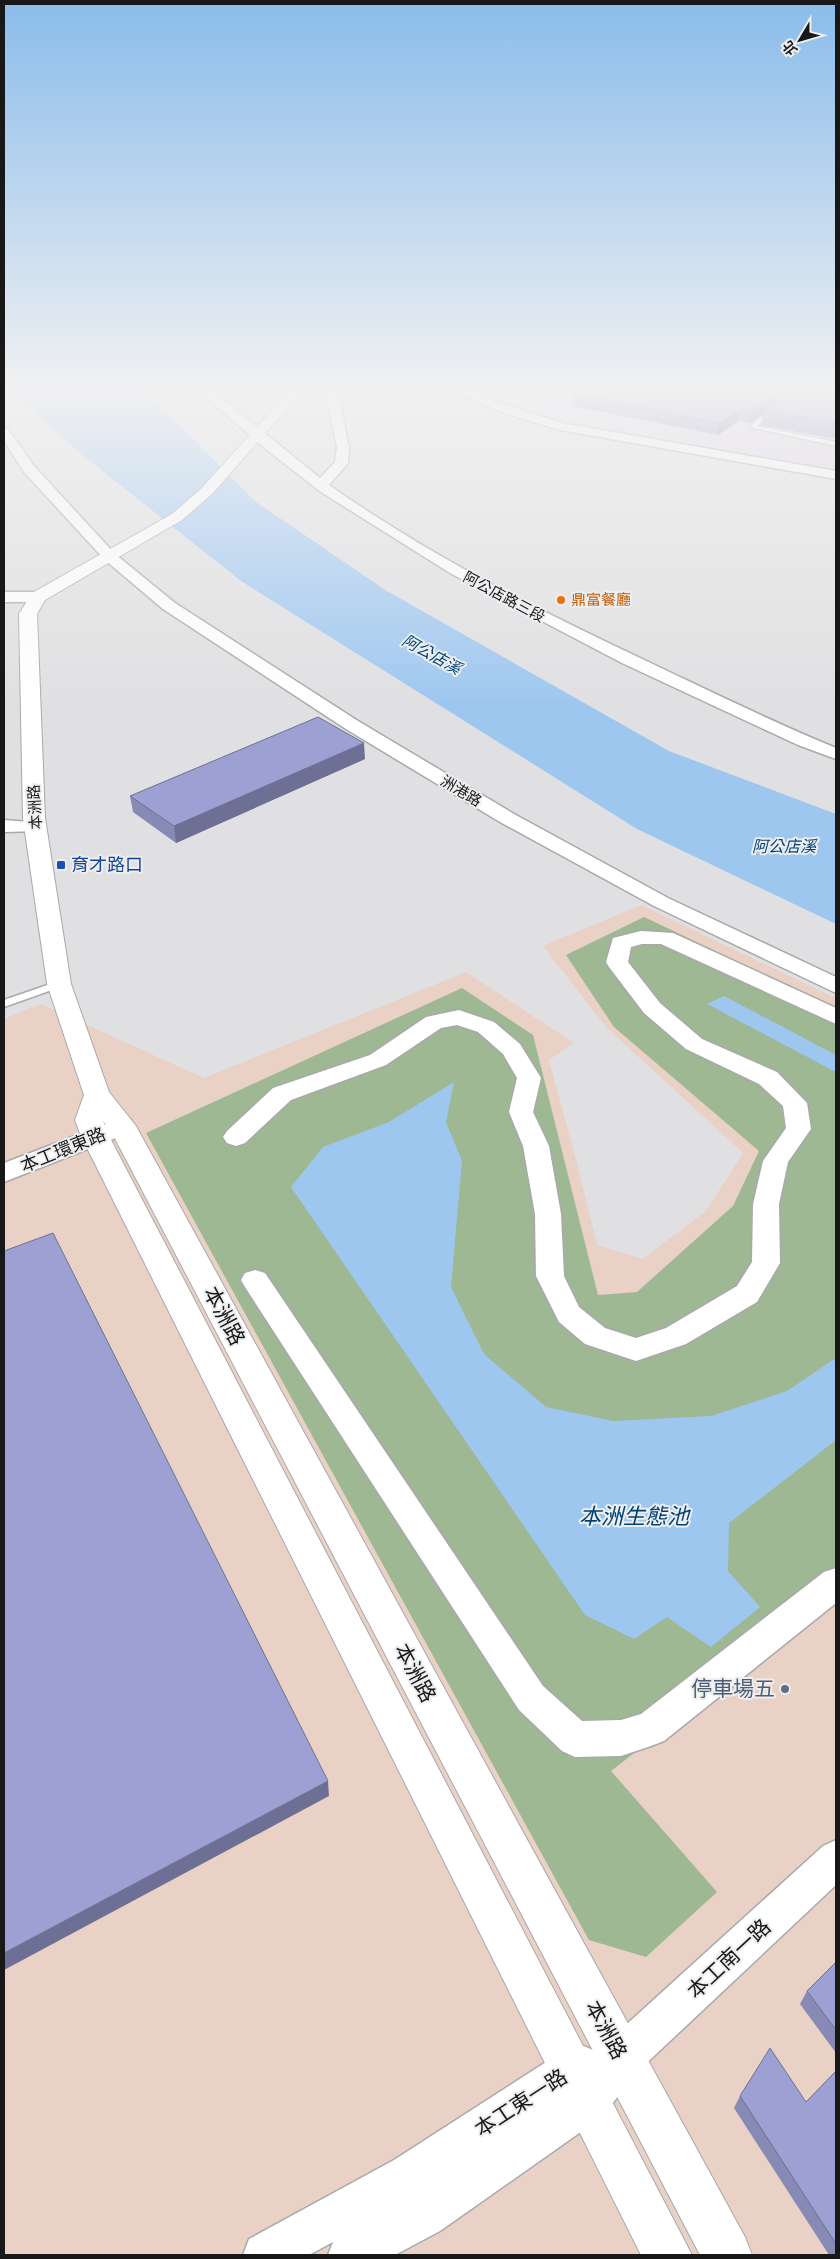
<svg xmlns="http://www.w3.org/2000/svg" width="840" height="2259" font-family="Barlow,'Noto Sans TC',sans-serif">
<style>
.industrial{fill:#e9d1c6}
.education{fill:#e0d1e3}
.green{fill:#9db892}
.water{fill:#9ec7f0}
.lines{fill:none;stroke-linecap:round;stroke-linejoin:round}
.lane-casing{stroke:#a9a9ab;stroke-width:3}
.street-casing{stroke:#a9a9ab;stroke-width:3}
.secondary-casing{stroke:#a9a9ab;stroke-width:2}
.lane{fill:#fff;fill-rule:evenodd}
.street{fill:#fff;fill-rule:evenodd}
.secondary{fill:#fff;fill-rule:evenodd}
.wall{fill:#868ab5}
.shaded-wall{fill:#6d7094}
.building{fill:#9ca0d3;stroke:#6d7094}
.food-dot{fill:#e8710a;stroke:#edeef0;stroke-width:2}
.transit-dot{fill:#1a4fb4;stroke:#edeef0;stroke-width:2}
.service-dot{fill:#5c6f8a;stroke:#edeef0;stroke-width:2}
.labels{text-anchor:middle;stroke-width:4;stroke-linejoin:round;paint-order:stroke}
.far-street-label{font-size:15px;fill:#181819;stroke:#edeef0}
.far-food-label{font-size:15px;fill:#c56008;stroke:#edeef0;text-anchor:start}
.far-water-label{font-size:16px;font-style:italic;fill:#004274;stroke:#edeef0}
.transit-label{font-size:18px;fill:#164399;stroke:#edeef0;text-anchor:start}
.street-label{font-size:18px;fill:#181819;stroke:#edeef0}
.near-street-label{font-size:21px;fill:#181819;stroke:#edeef0}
.near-service-label{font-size:21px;fill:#4e5e75;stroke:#edeef0;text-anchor:end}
.near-water-label{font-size:22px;font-style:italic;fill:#004274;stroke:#edeef0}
</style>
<rect width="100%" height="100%" fill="#e0e0e2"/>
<path class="industrial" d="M641 905 836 998V2255H4V1019L41 1004 204 1078 466 972 574 1043 549 1060 577 1163 597 1245 642 1259 706 1211 743 1153 606 1027 543 946Z"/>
<path class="education" d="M468 389H836V471L707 445 560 423Z"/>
<path class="green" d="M644 917 836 1008V1596L611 1771 717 1892 646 1957 589 1940 146 1133 462 988 533 1035 598 1295 637 1292 733 1206 759 1151 614 1027 566 955Z"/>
<path class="water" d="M10 389H143L256 502 387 591 669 751 836 814V924L637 829 241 581 75 449Z
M724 996 836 1055V1072L707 1004Z
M454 1082 446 1122 462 1161 451 1287 484 1354 546 1407 613 1421 711 1416 787 1391 836 1358V1440L729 1523 728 1571 760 1607 711 1647 667 1617 634 1639 585 1615 291 1187 323 1147 389 1122Z"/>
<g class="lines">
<defs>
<path id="lane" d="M798 389H804L757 426 836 442V446L749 427Z
M59 981 63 982 65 984 63 986 4 1007V1000Z"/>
<path id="street" d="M197 389H210L320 478 335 462 337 447 325 389H337L349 447 348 463 329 485C431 557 544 613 657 666 716 694 775 723 836 748V759L798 745 622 663 450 573 321 492 267 450Z
M448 389H463L515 408 562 423 836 471V479L560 430 507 414Z
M4 428 8 429 34 466 115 554 175 603 358 721 514 814 668 898 836 977V993L654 906 500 822 346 729 163 609 105 560 24 472 4 441Z
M4 592H38L46 597 38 602H4Z
M4 820 42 823 45 827 42 831 4 832Z
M641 931 673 933 836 1008V1024L661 944H642L631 947 628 962 660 1003 702 1039 777 1072 807 1103 811 1129 788 1162 779 1204 780 1263 757 1302 686 1344 636 1361 585 1344 559 1322 536 1276 535 1214 523 1146 509 1112 517 1078 503 1054 478 1032 457 1025 441 1028 386 1065 291 1100 245 1143 236 1146 227 1143 223 1137 227 1131 273 1088 370 1055 426 1017 459 1010 494 1022 520 1044 541 1078 533 1112 549 1146 561 1214 564 1276 579 1307 605 1328 636 1338 666 1328 737 1286 752 1262 753 1204 763 1161 786 1128 783 1106 759 1084 686 1049 644 1013 609 967 606 962 613 938Z
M122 1118 131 1120 134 1126 131 1132 4 1182V1163Z
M255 1270 265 1273 543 1686 582 1721 621 1720 641 1714 824 1572 836 1568V1603L664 1741 651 1746 621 1756 575 1757 562 1751 519 1710 245 1287 241 1280 245 1273Z
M836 1840V1885L636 2073 602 2117 440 2231 395 2255H328L333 2242 309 2255H243L249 2239 394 2160 557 2055 584 2046 599 2053 606 2043 823 1846Z"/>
<path id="secondary" d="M291 389H304L212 494 182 520 45 600 37 614 45 818 71 984 109 1092 136 1126 745 2237 752 2255H700L111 1131 103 1121 109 1136 692 2255H641L81 1136 75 1120 84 1095 47 984 23 818 19 614 32 593 172 514 202 488Z"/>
</defs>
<use href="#lane" class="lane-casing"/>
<use href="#street" class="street-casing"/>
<use href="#secondary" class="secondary-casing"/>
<use href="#lane" class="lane"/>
<use href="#street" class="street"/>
<use href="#secondary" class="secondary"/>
</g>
<path class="wall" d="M836 389V439L761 425 763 414 751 423 738 421 718 435 572 406 573 394H784Z
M365 759 176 843 133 812 130 796Z
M836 1962V2053L800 2004 807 1991Z
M836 2071V2255H829L734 2108 740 2096 806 2102Z"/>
<path class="shaded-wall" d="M782 389H785L784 398 764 410 763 414 751 423 752 411Z
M740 409 738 421 718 435 719 423Z
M364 743 365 759 176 843 174 826Z
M328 1781 329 1796 4 1970V1953Z"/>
<path class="building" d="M582 389H782L752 411 740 409 719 423 573 394Z
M792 389H836V423L764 410Z
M318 717 364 743 174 826 130 796Z
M53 1233 328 1781 4 1953V1251Z
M836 1962V2030L807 1991Z
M770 2048 806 2102 836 2071V2244L740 2096Z"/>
<linearGradient id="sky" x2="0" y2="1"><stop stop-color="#8abceb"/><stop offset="0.55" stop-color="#f1f1f2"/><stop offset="1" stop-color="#f1f1f2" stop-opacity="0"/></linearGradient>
<rect width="840" height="705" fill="url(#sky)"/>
<circle class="food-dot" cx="561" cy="600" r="5"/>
<rect class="transit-dot" x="56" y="860" width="10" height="10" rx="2.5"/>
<circle class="service-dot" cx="785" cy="1689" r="5"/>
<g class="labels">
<g class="far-street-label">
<text transform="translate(504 597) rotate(28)" y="5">阿公店路三段</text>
<text transform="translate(461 791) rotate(31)" y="5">洲港路</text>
<text transform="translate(35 807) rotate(-93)" y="5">本洲路</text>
</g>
<g class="far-food-label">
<text x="571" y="605">鼎富餐廳</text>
</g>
<g class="far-water-label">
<text transform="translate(432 654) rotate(29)" y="6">阿公店溪</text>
<text x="784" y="852">阿公店溪</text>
</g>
<g class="transit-label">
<text x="71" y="871">育才路口</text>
</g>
<g class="street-label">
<text transform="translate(63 1150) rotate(-22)" y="6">本工環東路</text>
</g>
<g class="near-street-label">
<text transform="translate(224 1316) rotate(62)" y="7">本洲路</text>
<text transform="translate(415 1673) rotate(62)" y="7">本洲路</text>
<text transform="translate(729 1959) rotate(-43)" y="7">本工南一路</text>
<text transform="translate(606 2030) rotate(62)" y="7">本洲路</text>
<text transform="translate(521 2103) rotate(-33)" y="7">本工東一路</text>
</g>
<g class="near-service-label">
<text x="775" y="1696">停車場五</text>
</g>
<g class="near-water-label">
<text x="634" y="1524">本洲生態池</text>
</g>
</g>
<rect width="840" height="2259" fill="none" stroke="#181819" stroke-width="10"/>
<g transform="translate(800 40) rotate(232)" stroke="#edeef0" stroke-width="4" paint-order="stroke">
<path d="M0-4L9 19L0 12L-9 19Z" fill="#181819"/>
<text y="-8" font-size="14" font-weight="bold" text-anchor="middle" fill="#181819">北</text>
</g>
</svg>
